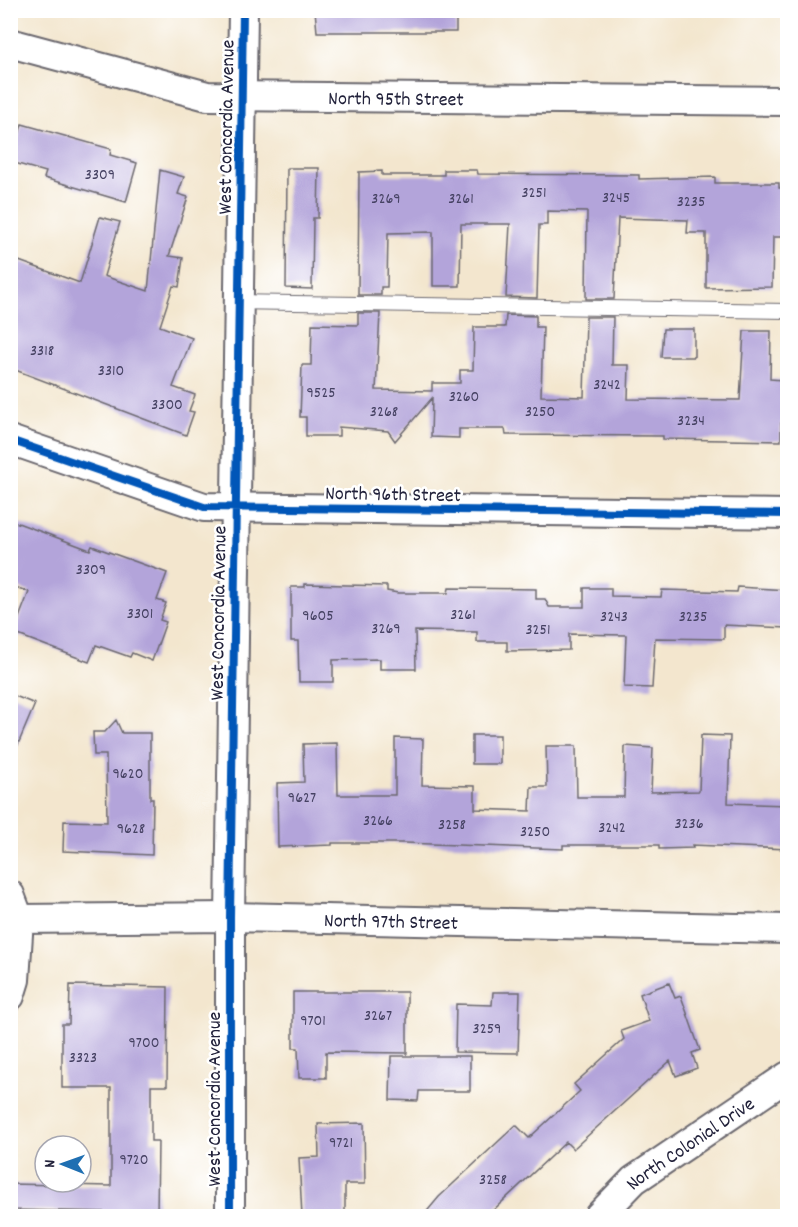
<svg xmlns="http://www.w3.org/2000/svg" width="798" height="1227" font-family="Dekko,sans-serif">
<style>
.building{fill:#b3a4da}
.lines{fill:none;stroke-linecap:round;stroke-linejoin:round}
.lane-casing{stroke:#6b676e;stroke-width:16}
.street-casing{stroke:#6b676e;stroke-width:32}
.lane{stroke:#fff;stroke-width:14}
.street{stroke:#fff;stroke-width:28}
.cycleway-casing{stroke:#fff;stroke-width:11}
.cycleway{stroke:#0057b8;stroke-width:8}
.labels{text-anchor:middle;stroke-width:5;stroke-linejoin:round;paint-order:stroke}
.number-label{font-size:16px;fill:#464263}
.street-label{font-size:20px;fill:#22223b;stroke:#fff}
</style>
<rect width="100%" height="100%" fill="#fff"/>
<filter id="ink" filterUnits="userSpaceOnUse"><feTurbulence type="fractalNoise" baseFrequency=".0167" numOctaves="2"/><feDisplacementMap in="SourceGraphic" scale="12" xChannelSelector="R" yChannelSelector="G"/><feConvolveMatrix kernelMatrix="1 2 1 2 8 2 1 2 1" color-interpolation-filters="sRGB"/></filter>
<filter id="wash" filterUnits="userSpaceOnUse"><feTurbulence type="fractalNoise" baseFrequency=".008" numOctaves="4" result="noise"/><feDisplacementMap in="SourceGraphic" scale="24" xChannelSelector="R" yChannelSelector="G"/><feGaussianBlur stdDeviation="1.35" result="paint"/><feColorMatrix in="noise" values="0 0 0 0 0 0 0 0 0 0 0 0 0 0 0 0 0 1.4 0 .05"/><feComposite in="paint" operator="in"/></filter>
<g filter="url(#wash)">
<rect width="100%" height="100%" fill="#f3e6ce"/>
<g id="blocks">
<path class="building" d="M315 10H456V32H317Z
M22 124 111 149 110 155 137 163 126 202 44 178 46 172 11 162Z
M287 168H319L318 218H313L312 289 286 288Z
M160 170 184 177 178 194 188 197 169 256 183 258 179 287 173 286 160 326 192 338 173 387 195 395 189 411 194 412 186 435 10 368V286L19 261 80 283 100 217 120 222 104 276 148 291Z
M444 170H477L478 174 639 175V179L715 177V183H779V188H788L786 237H773L772 287 706 288V233H687L688 220 618 218 614 299H586L587 212 547 211V225H539L537 298 506 297 510 224H461L460 286H433V232L388 233 387 287H381V295H358L359 172 382 171V175H444Z
M358 313H380L376 390 432 391V383H460V370H473L474 327H505L506 315 536 316V327H543L541 396 584 397 586 317H613L612 365H629L628 399 740 400 744 331H771L770 379 783 380V402H786L785 423H781V441L663 439V436L506 435 505 429H459V438L431 437 432 398 395 441 388 431 339 427V436H306V417H300L302 365H311L312 324 358 325Z
M663 329H694V357H661Z
M10 520 90 550 92 546 167 573 157 600 166 603 160 620 166 622 152 661 132 653 130 657 96 645 89 662 13 633 29 592 10 585Z
M305 584 387 586V591L398 593H448L449 588 536 589V599H545L549 607H584V588H611V596L661 597 662 590 737 592 738 587 788 590V628L724 625V639L655 638 652 688 624 687 626 635 569 634V650L507 651V642H477V632L415 631 416 669H380V659L333 660V682H299L298 641H291V587H305Z
M10 694 35 704 11 761H10Z
M116 720 122 733H150V799H153L152 855 63 851 64 821 107 822 106 755H94L93 732H105Z
M472 735H500V764H472Z
M701 735 730 736 728 803 788 805V849L692 845 693 848 659 849V845H563V849L405 843H332V845L278 847 277 783 304 782 303 744 337 743 338 795H395V738L423 739 422 785 475 786V809L530 811 531 787H547L546 746H576L577 797H624L625 746 653 748 651 792 699 791Z
M669 983 675 998 681 996 700 1050 692 1053 697 1068 676 1076 670 1061 573 1149 566 1142 487 1216H423L439 1197 516 1125 529 1138 580 1091 574 1084 624 1039 621 1031 649 1021 640 994Z
M70 985 168 987 167 1086H151V1141H158L157 1216H112V1212L10 1210V1184L111 1186V1088H62V1024H69Z
M293 992H407V1053L326 1052V1078H299L298 1048H293Z
M493 992H520L518 1053 455 1052 456 1004 492 1005Z
M391 1056H470V1091H419L418 1101 390 1100Z
M364 1123 365 1184H345V1216H302L299 1158 319 1157 318 1124Z"/>
</g>
</g>
<g filter="url(#ink)">
<use href="#blocks" fill-opacity="0" stroke="#6b676e" stroke-width="1.5"/>
<g class="lines">
<defs>
<path id="lane" d="M239 302 788 311"/>
<g id="street">
<path id="s1" d="M10 43 207 96 788 101"/>
<path d="M10 440 204 507 788 514"/>
<path d="M10 895 19 919 15 980 10 996"/>
<path id="s2" d="M19 919 230 917 788 929"/>
<path d="M230 1216V917L243 10"/>
<path id="s3" d="M599 1216 634 1180 788 1076"/>
</g>
</defs>
<use href="#lane" class="lane-casing"/>
<use href="#street" class="street-casing"/>
<use href="#lane" class="lane"/>
<use href="#street" class="street"/>
<defs>
<path id="cycleway" d="M10 440 204 507 788 514
M230 1216V917L243 10"/>
</defs>
<use href="#cycleway" class="cycleway-casing"/>
<use href="#cycleway" class="cycleway"/>
</g>
</g>
<g class="labels">
<g class="number-label">
<text x="100" y="179">3309</text>
<text x="534" y="197">3251</text>
<text x="616" y="202">3245</text>
<text x="386" y="203">3269</text>
<text x="461" y="203">3261</text>
<text x="691" y="206">3235</text>
<text x="42" y="355">3318</text>
<text x="111" y="375">3310</text>
<text x="607" y="389">3242</text>
<text x="321" y="397">9525</text>
<text x="464" y="401">3260</text>
<text x="167" y="409">3300</text>
<text x="384" y="416">3268</text>
<text x="540" y="416">3250</text>
<text x="691" y="425">3234</text>
<text x="91" y="574">3309</text>
<text x="140" y="618">3301</text>
<text x="463" y="619">3261</text>
<text x="318" y="620">9605</text>
<text x="614" y="621">3243</text>
<text x="693" y="621">3235</text>
<text x="386" y="633">3269</text>
<text x="538" y="634">3251</text>
<text x="128" y="778">9620</text>
<text x="302" y="802">9627</text>
<text x="378" y="825">3266</text>
<text x="689" y="828">3236</text>
<text x="452" y="829">3258</text>
<text x="612" y="832">3242</text>
<text x="131" y="833">9628</text>
<text x="535" y="836">3250</text>
<text x="378" y="1020">3267</text>
<text x="313" y="1025">9701</text>
<text x="487" y="1033">3259</text>
<text x="144" y="1047">9700</text>
<text x="83" y="1062">3323</text>
<text x="341" y="1147">9721</text>
<text x="134" y="1164">9720</text>
<text x="493" y="1184">3258</text>
</g>
<g class="street-label">
<text dy="7" stroke="none"><textPath href="#s1" startOffset="393">North 95th Street</textPath></text>
<text transform="translate(225 127) rotate(-89)" y="7">West Concordia Avenue</text>
<text transform="translate(393 493) rotate(1)" y="7">North 96th Street</text>
<text transform="translate(217 613) rotate(-89)" y="7">West Concordia Avenue</text>
<text dy="7" stroke="none"><textPath href="#s2" startOffset="372">North 97th Street</textPath></text>
<text transform="translate(213 1099) rotate(-90)" y="7">West Concordia Avenue</text>
<text dy="7" stroke="none"><textPath href="#s3" startOffset="117">North Colonial Drive</textPath></text>
</g>
</g>
<rect width="798" height="1227" fill="none" stroke="#fff" stroke-width="36"/>
<g transform="translate(63 1164) rotate(271)"><circle r="28" fill="#ffffff" stroke="#a7a7b1" stroke-width="1.5"/>
<path d="M0-4.5L10 22L0 15L-10 22Z" fill="#1f6fb2"/>
<text y="-9" font-size="16" font-weight="bold" text-anchor="middle" fill="#22223b">N</text>
</g>
</svg>
